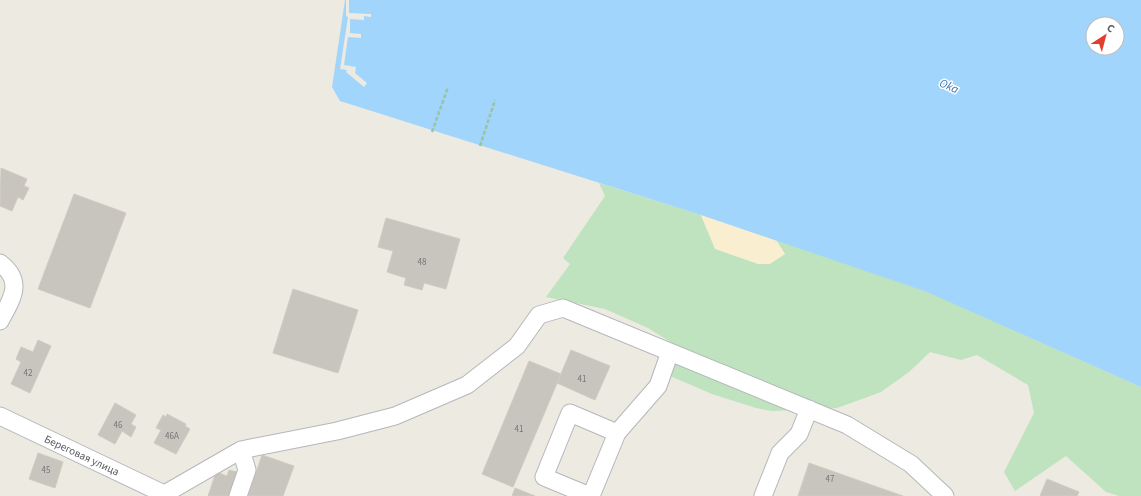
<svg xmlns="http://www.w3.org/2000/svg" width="1141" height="496" font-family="'Source Sans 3',sans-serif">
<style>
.green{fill:#bee3be}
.sand{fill:#f9efd0}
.water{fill:#a1d5fc;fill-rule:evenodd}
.pier{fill:#eceae1}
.building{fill:#c8c4be;stroke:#d1cbc0}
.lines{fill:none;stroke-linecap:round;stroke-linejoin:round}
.minor-casing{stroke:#b4b7bb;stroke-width:19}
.path{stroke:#97c4a4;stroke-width:2.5;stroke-dasharray:4 2;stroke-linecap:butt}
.minor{stroke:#fff;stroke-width:17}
.labels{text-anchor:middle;stroke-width:3;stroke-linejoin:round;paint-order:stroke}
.number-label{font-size:9px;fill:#767779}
.street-label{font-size:11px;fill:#5a5d62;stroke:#fff}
.water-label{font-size:12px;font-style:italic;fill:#4076ad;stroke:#fff}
</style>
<rect width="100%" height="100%" fill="#eceae1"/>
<path class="green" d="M599 183 701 215 707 230 785 254 776 240 928 292 1141 387V496H1119L1106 492 1066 456 1015 491 1004 472 1034 413 1028 385 977 355 961 360 930 352 909 372 881 392 837 408 772 411 756 408 712 394 663 373 685 351 648 328 605 309 546 297 570 264 563 258 605 196Z"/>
<path class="sand" d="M701 215 776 240 785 254 770 264H758L715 249Z"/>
<path class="water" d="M345 0H1141V387L927 292 701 215 340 101 332 87ZM1093 24H1117V48H1093Z"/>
<path class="pier" d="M346 0H349V13L371 14V17L364 16V20L350 19V33L361 34V38L348 37 344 65 356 67 355 73 367 83 364 87 346 72 347 70 340 69 348 17 346 16Z"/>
<path class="building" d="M1 168 27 179 24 186 29 188 23 200 18 197 12 211 0 206Z
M74 194 126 213 90 308 38 289Z
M386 218 460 239 446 289 424 283 422 290 404 285 406 278 387 272 393 251 378 247Z
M293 289 358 310 338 373 273 353Z
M38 340 51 346 30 393 11 384 21 362 16 359 21 347 33 352Z
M571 350 610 366 595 400 557 383Z
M529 361 561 374 513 487 482 474Z
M115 403 136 415 131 424 136 427 131 437 122 431 115 444 98 435Z
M167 414 186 424 185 426 190 429 176 454 154 443 161 430 156 428 163 415 166 417Z
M38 453 63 462 55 488 29 479Z
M262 455 294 466 283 496H248Z
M809 463 903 496H798Z
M229 470 237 472 229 496H208L216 472 227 476Z
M1047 479 1079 492 1077 496H1040Z
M515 488 535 496H512Z"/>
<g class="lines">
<defs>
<path id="minor" d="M0 263C25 282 11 300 0 321
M0 416 164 494
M161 496 241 450 337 431 395 416 467 385 517 346 539 315 563 308 847 425 911 464 945 496
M238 496 247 470 241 450
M590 496 544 477 570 413 617 433
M591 496 617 433 658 386 670 352
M763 496 780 453 799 434 809 409"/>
</defs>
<use href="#minor" class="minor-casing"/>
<path class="path" d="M432 132 448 87
M480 146 495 100"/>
<use href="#minor" class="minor"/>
</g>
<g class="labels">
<g class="number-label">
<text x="422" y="265">48</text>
<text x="28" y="376">42</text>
<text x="582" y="382">41</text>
<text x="118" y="428">46</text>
<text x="519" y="432">41</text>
<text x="172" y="439">46А</text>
<text x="46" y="473">45</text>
<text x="830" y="482">47</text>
</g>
<g class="street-label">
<text transform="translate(82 455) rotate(25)" y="4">Береговая улица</text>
</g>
<g class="water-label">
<text transform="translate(949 86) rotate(24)" y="4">Oka</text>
</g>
</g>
<g transform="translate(1105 36) rotate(36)"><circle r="19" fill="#ffffff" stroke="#bdbec0"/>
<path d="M0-3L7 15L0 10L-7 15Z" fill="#e33d30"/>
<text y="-6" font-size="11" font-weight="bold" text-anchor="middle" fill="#5a5d62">С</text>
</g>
</svg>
